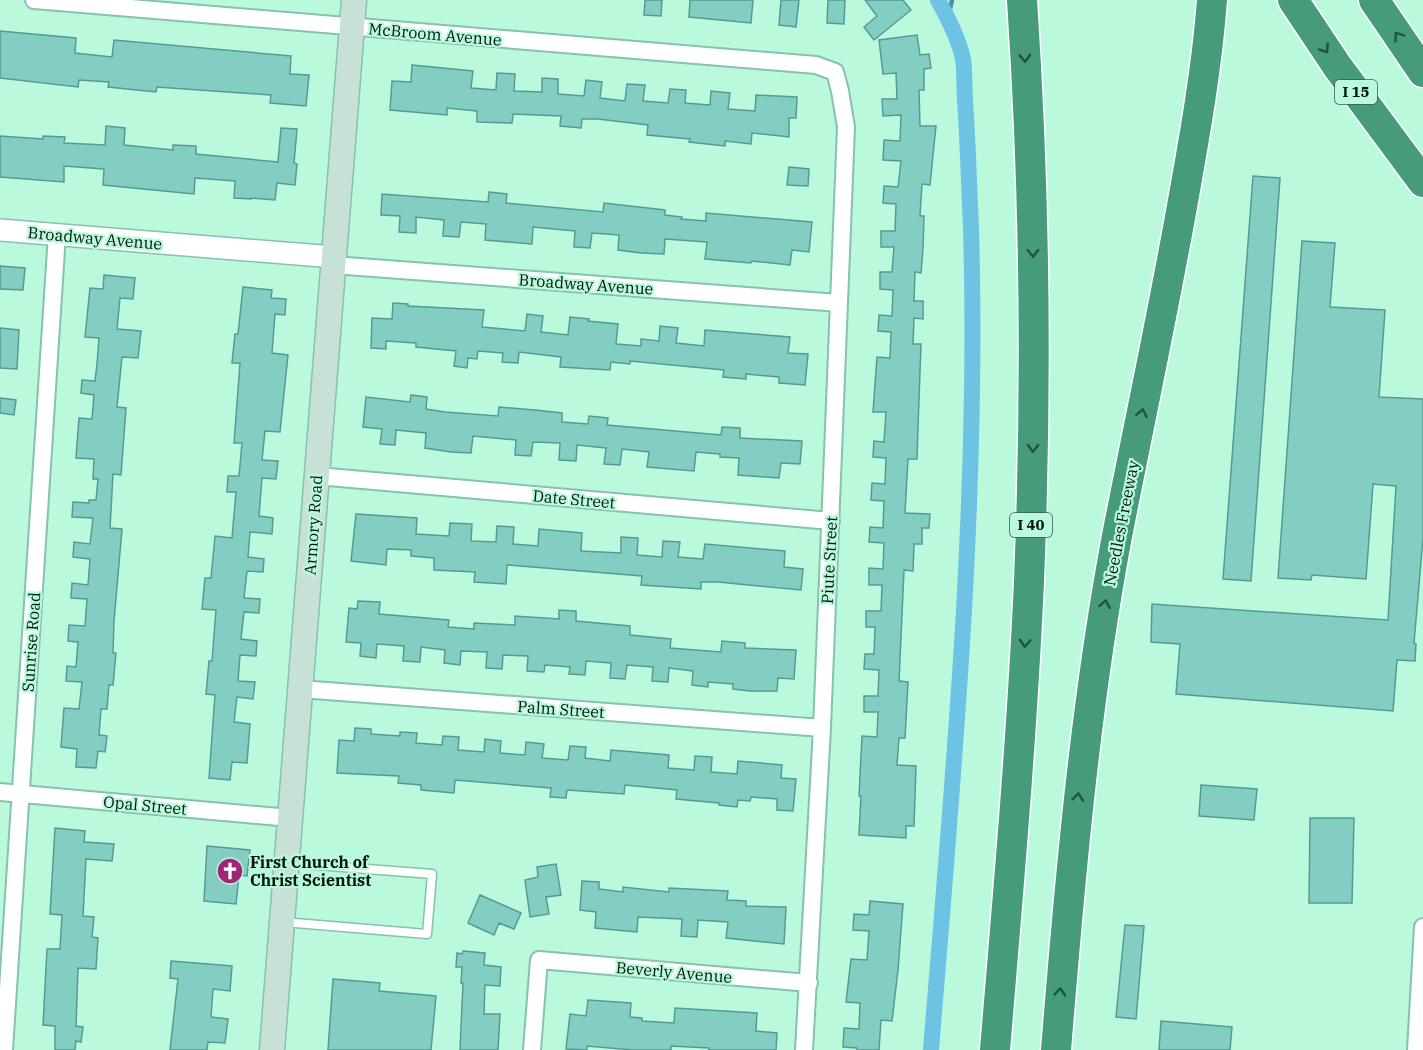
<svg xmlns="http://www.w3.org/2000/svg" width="1423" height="1050" font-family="'IBM Plex Serif',serif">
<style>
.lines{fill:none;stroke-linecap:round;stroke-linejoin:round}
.stream{stroke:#4d8fa4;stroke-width:4.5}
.canal{stroke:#6ec3e4;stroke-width:16}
.building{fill:#84cdc3;stroke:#549c93;stroke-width:1.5}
.service-casing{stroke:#86c3a8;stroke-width:11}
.minor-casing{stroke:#86c3a8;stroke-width:20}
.tertiary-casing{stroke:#86c3a8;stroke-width:24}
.secondary-casing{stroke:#86c3a8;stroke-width:27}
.motorway-casing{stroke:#fff;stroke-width:33}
.service{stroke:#fff;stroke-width:8}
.minor{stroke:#fff;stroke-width:16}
.tertiary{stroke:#fff;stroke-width:21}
.secondary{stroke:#c8e1d7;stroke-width:24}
.motorway{stroke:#469c7a;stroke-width:30}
.oneway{stroke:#20533f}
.labels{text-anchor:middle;stroke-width:4.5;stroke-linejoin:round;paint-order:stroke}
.shield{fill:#baf9dc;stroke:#385b4c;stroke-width:1.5}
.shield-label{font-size:15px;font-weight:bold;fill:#01170e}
.street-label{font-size:16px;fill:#01170e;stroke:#baf9dc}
.poi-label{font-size:16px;font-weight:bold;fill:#01170e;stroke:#baf9dc;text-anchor:start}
</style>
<rect width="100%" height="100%" fill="#baf9dc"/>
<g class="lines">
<path class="stream" d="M948 18 952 0"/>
<path class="canal" d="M931 1050C953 777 979 503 971 228 969 186 968 143 965 101 964 87 965 72 963 59 959 39 948 18 938 0"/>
</g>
<path class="building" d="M645 0H662L661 16 644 15Z
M690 0H753L751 23 689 17Z
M781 0H799L796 27 779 25Z
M828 0H845L844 24 827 23Z
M865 0H903L911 10 874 40 864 27 877 16Z
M0 31 76 38 75 53 112 57 114 40 291 56 290 74 309 75 306 106 270 103 271 95 157 87 156 92 108 87 109 82 79 80 78 87 0 78Z
M917 35 920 55 929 54 931 68 924 69V90H919L920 126H936L930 185 922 184 920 216H924L923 248 921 273 915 272 914 301H923V319L914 318 913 344H921L918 427 917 459H908L905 513 930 514 929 528H922V544H914L913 571 904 570 899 681 908 682 907 701 905 738H899L897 765 916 766 914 826H906V838L859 835 861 796H859L862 736 877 737 878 712H864V696H878L879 670 864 669 865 654H874L875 627H866V611H881L882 585H869V568L883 569 884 543 869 542 870 527 883 528 884 501 871 500 872 483 885 484 886 458 873 457 874 441 884 442 886 412H873L877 357 890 358 891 332 878 331 879 315 892 316 893 290 880 289V272H892L894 247H881V231H895L896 204 883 203 884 186 898 187 901 161 883 160 884 140 900 141 901 115 883 116 882 99H897L896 73 883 74 879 40Z
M412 65 473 71 471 88 496 90 497 73 515 74 514 91 542 92V78L558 79V94L584 96 586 80 602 82 600 98 625 101 627 84 645 85 643 101 668 103 670 89 686 90 685 103 710 105 711 91 730 93 728 109 755 111 756 95 797 97 796 118H789V137L752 133 751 144 725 141V146L689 142 690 139 647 135 648 125 598 119H582L581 128 560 126 561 116 513 114 512 123 477 122V111L447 108V115L390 110 392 81 411 82Z
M106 126 125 128 124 145 173 150V145L196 146V154L278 162 281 128 297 129 294 163 297 164 295 185 277 183 275 200 251 198V199L234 198 235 181 195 178 194 194 103 185 104 169 64 166V182L0 177V136L43 139V136L65 137 64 143 105 145Z
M789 167 809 169 808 186 787 185Z
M1253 176 1280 178 1251 581 1223 579Z
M489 192 507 194 506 203 603 212 604 203 665 210V215L682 217 681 219 706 221V213L812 222 809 252 792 250 790 265 752 261 751 263 705 259 707 242 665 239 664 254 641 253 618 250 619 235 592 233 590 248 574 247 575 231 533 227 532 244 485 240 486 224 461 222 459 237 443 236 444 220 416 217V233L399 232 400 216 381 215 382 194 488 202Z
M1302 241 1335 243 1330 307 1385 310 1379 397 1423 399V538L1414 643 1416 644 1415 661 1397 660 1393 711 1176 694 1180 644 1151 642 1152 604 1388 620 1396 486 1373 484 1366 579 1312 575 1311 580 1278 578Z
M0 266 25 268 23 290 0 289Z
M104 275 135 278 133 299 120 298 117 329 141 331 138 358 122 357 117 407 126 408 121 475 113 474 110 528 122 529 114 621 113 653H116L113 685H109L107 709H101L99 735 107 736 105 752 98 751 96 768 76 767 77 749 61 747 64 708 79 709 82 682 66 681 67 666 76 667 78 642 68 641 69 625 85 626 87 599 71 598 72 583 88 585 90 559 73 557 74 542 90 544 93 518 72 517 73 502 89 503V500H96L98 479H93L94 459 76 458 79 418 92 419 94 395 81 393 82 380 95 381 97 364 99 338 85 337 90 288 103 289Z
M243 287 272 290 271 298 286 299 285 315 275 314 272 353 288 355 280 432 265 431 262 460 278 461 276 479 262 478 259 516 273 518 272 534 250 532 248 557 264 559 263 572 247 571 244 598 260 599 259 613 244 612 241 639 257 641 256 656 240 655 238 681 255 682 253 699 237 697 234 722 250 724 247 763 232 762 230 780 209 778 215 695 206 694 209 661H212L216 610 202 609 205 578H211L215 536 232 538 236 492H227L228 476H239L242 443H234L240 363H232L235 334H238Z
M393 303 408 304V306L484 310 482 327 525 331 527 314 543 316 541 332 568 335 570 317 589 319 588 321 618 324 616 344 641 346V339L659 341 660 326 678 328 676 343 704 346 705 330 790 337 788 353 808 354 805 385 779 383V377L746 374V379L723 377 724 370 630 361V364L611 362 610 370 560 367 561 357 519 352 518 363 502 362 503 353 478 351 477 359 468 358 467 368 454 366 456 351 416 347V343L386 341V349L371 348 372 318 392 319Z
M0 328 19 330 17 369 0 368Z
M411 395 427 397 426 409 445 412 498 416 499 407 535 410 562 413V422L588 424 589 416 608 418 607 425 721 435 722 427 740 428V438L802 441 800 464 781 463 779 478 738 475 739 458 720 457V454L696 452 694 471 647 467 649 452 622 449 620 465 604 464 606 448 577 445 576 461 559 460 560 443 533 442 531 456 515 455 516 440 473 436 471 453 451 452 425 448 426 433 396 430 395 445 380 444 382 429 363 427 366 397 410 402Z
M0 398 16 400 14 415 0 413Z
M356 514 417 518 416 534 449 536 450 523 472 524 471 541 496 542 497 526 514 527 513 544 538 546 539 529 582 533 581 551 621 553V537L638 538 637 555 662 557 663 541 680 542 678 557 703 559 705 544 785 551 784 567 803 569 801 590 718 582H701V589L641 585 642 576 507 565 506 584 474 582 475 572 434 570V558L411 556V550L387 549 386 565 351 561Z
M358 601 380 602 379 614 449 620 448 627 474 629V623L515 625V616L559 619V610L576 611V621L630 626V635L671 639 670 648 721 652 722 641 745 643V648L796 650 794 679 778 678 777 691H750L733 689V684L708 682V687L692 685 693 671 669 668 668 682 652 681 653 667 627 665 625 679 610 678 611 663 586 661 585 675 569 674 570 667 545 665 544 672 527 671 528 656 503 655 502 669 486 668 487 652 461 651 460 665 444 663 445 650 421 647 420 662 403 661 404 646 377 644 376 658 360 656 361 643 346 642 349 608 357 609Z
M355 728 371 729V734L400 736V732L417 733 416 743 442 745 443 736 459 737 458 750 484 752 485 739 501 741 500 753 525 755 526 742 544 744 542 758 568 760 570 746 586 747 585 758 610 761 611 750 669 755 668 768 694 770 695 756 712 757 711 772 737 774 738 761 782 765 781 778 796 779 793 811 777 810V799L751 797 750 801 738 800 737 807 719 805V803L676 799 677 790 625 785 624 794 567 790 566 798 550 797 551 788 455 780 454 793 421 790V785L398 783 399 776 337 773 339 740 354 741Z
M1201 785 1257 789 1254 820 1199 816Z
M1310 818H1354L1352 903H1309Z
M55 828 85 831 84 842 114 844 112 861 86 859 83 916 94 917 92 937 98 938 96 969 78 968 76 1026 83 1027 81 1042 76 1041 75 1050H55V1026L43 1025 47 949H60L62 915 50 914Z
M207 846 250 850 247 876 239 875 236 904 204 901Z
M556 864 561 895 546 897 549 914 530 917 525 880 538 877 537 867Z
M582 881 599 882V889L623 892V887L669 892V888L728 891 727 900 746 901V906L786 907 784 944 726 938 728 922 698 920 697 937 681 936 682 919 638 917 637 932 595 928 596 912 580 910Z
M480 895 521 913 514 929 499 923 494 935 468 923Z
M870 901 903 904 898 970 892 1021 881 1020 879 1050H857V1048L843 1047 844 1028 859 1029 860 1003 846 1002 848 985 851 959 867 960 869 931 853 930 854 914 869 915Z
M1125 925 1144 926 1136 1019 1116 1017Z
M463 951 485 953 484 965 501 967 500 986 485 985 484 1014H500L498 1050H460L463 983H461L462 967H456L457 953 462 954Z
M171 961 232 966 230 991 213 989 211 1017 228 1019 225 1043 208 1042 207 1050H170L178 979 170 978Z
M333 979 380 983 379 991 436 996 431 1050H328Z
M588 1000 631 1003 630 1017 642 1018V1021L674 1023 675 1008 757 1013 756 1031 777 1033 776 1050H709V1048L671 1046V1050H633L587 1046V1050L566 1049 570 1014 586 1016Z
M1161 1021 1232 1027 1230 1050H1159Z"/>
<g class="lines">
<defs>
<path id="service" d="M283 922 427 934 432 874 290 863"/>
<path id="minor" d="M34 0 816 65 835 72 840 91 846 127 822 728 804 1050
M333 265 839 303
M317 476 831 521
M300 689 822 728
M0 792 290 818
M4 1050 57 234
M532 1050 539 960 809 983
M1416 1050 1423 927"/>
<path id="tertiary" d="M0 230 334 257"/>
<path id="secondary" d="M272 1050 354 0"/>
<path id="motorway" d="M1293 0 1337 66 1423 182
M1374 0 1423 72
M995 1050C1008 894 1022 737 1029 581 1037 387 1035 193 1022 0
M1056 1050C1070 878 1085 706 1117 536 1139 424 1163 313 1183 201 1195 134 1207 67 1212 0"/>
</defs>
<use href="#service" class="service-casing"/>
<use href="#minor" class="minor-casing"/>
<use href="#tertiary" class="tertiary-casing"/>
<use href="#secondary" class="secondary-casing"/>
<use href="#motorway" class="motorway-casing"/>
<use href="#service" class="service"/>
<use href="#minor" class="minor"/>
<use href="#tertiary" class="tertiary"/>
<use href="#secondary" class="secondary"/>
<use href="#motorway" class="motorway"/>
</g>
<defs><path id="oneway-chevron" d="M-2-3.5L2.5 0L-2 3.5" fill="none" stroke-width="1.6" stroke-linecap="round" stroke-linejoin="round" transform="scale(1.5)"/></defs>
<g class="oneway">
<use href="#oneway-chevron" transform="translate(1398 36) rotate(-125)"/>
<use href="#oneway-chevron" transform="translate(1325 49) rotate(56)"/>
<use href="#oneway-chevron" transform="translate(1025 58) rotate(87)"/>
<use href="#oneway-chevron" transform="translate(1033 253) rotate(89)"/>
<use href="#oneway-chevron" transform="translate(1142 413) rotate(-79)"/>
<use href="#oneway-chevron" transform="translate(1033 448) rotate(91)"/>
<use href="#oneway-chevron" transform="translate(1105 604) rotate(-80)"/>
<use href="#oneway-chevron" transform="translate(1025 643) rotate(93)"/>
<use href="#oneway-chevron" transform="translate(1078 797) rotate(-84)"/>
<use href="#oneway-chevron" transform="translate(1060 992) rotate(-85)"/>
</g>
<defs>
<symbol id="church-disc" viewBox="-11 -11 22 22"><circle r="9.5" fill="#a12477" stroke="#baf9dc"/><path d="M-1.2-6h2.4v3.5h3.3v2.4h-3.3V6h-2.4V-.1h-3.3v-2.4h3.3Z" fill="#fff"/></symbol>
</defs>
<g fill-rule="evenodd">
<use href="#church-disc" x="215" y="856" width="30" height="30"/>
</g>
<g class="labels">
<g class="shield">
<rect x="1335" y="80" width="42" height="24" rx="4.5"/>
<rect x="1010" y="513" width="42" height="24" rx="4.5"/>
</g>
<g class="shield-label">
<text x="1356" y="97">I 15</text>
<text x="1031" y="530">I 40</text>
</g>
<g class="street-label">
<text transform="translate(435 34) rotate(5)" y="6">McBroom Avenue</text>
<text transform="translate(95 238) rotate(5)" y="6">Broadway Avenue</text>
<text transform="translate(586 284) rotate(4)" y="6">Broadway Avenue</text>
<text transform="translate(574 499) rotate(5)" y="6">Date Street</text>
<text transform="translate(1121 523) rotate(-79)" y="6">Needles Freeway</text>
<text transform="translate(313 525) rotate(-86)" y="6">Armory Road</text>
<text transform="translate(829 560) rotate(-87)" y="6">Piute Street</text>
<text transform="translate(31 642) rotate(-86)" y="6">Sunrise Road</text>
<text transform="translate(561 709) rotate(4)" y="6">Palm Street</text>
<text transform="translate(145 805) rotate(5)" y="6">Opal Street</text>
<text transform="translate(674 972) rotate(5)" y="6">Beverly Avenue</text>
</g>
<g class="poi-label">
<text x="250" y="868">First Church of<tspan x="250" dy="18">Christ Scientist</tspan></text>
</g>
</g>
</svg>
